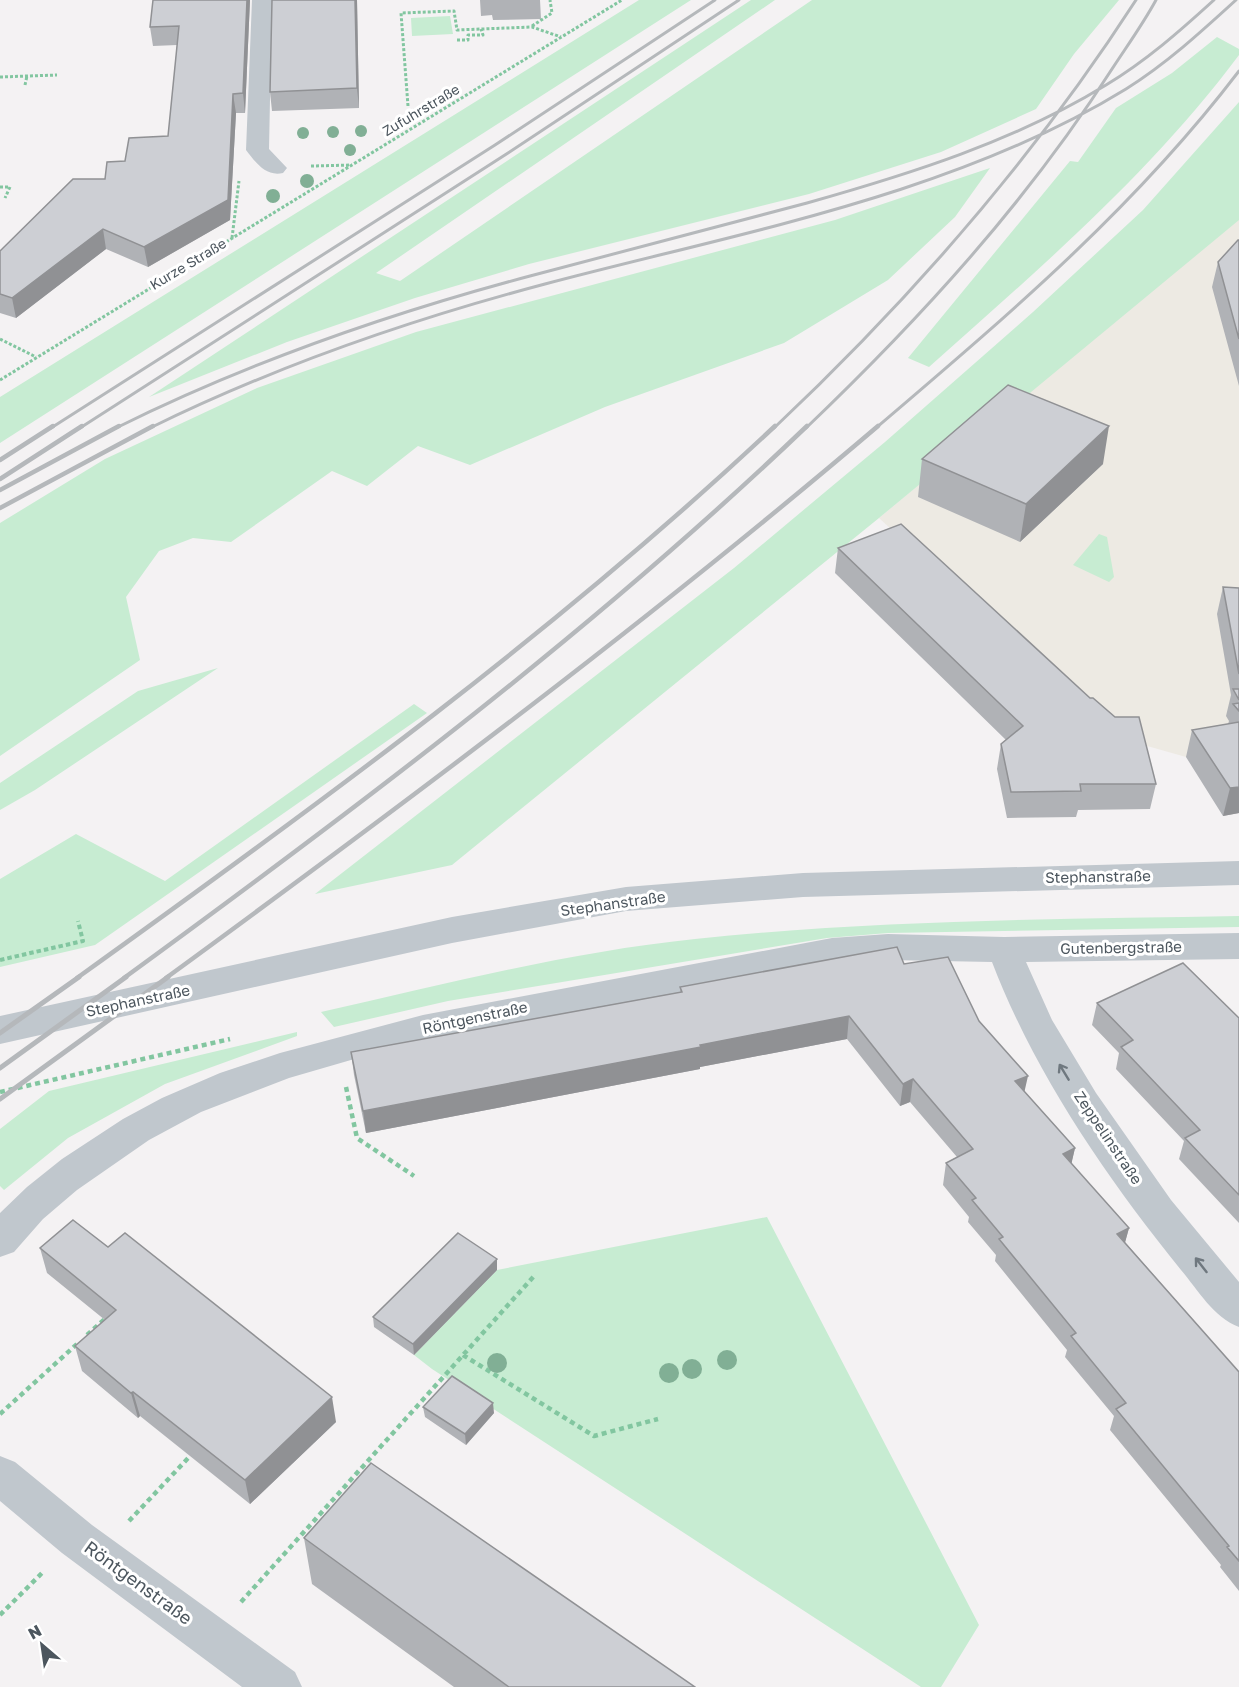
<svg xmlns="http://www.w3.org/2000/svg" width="1239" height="1687" font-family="'Golos Text',sans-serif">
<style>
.commercial{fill:#edeae3}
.green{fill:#c7ecd2}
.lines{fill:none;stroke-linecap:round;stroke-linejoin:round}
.path-far2{stroke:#82c6a0;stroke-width:3;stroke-dasharray:3 2;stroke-linecap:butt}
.path-far1{stroke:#82c6a0;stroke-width:4;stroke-dasharray:4.5 3;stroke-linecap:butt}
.path{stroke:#82c6a0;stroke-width:4.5;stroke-dasharray:5 4;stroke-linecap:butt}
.minor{fill:#c0c7cd;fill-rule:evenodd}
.tertiary{fill:#c0c7cd;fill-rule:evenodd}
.rail-far2{stroke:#b5b8bb;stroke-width:3}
.rail-far1{stroke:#b5b8bb;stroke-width:4.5}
.rail{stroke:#b5b8bb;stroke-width:5}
.tree{fill:#81af95}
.wall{fill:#b0b2b6}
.shaded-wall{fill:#909194}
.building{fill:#cdcfd4;stroke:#909194;stroke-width:1.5}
.oneway{stroke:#6f787f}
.labels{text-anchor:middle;stroke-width:6;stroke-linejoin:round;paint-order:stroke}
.far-street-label{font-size:14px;fill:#4c565e;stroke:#fff}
.street-label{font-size:15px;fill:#4c565e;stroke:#fff}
.near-street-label{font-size:18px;fill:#4c565e;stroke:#fff}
</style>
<rect width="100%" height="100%" fill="#f4f2f3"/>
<path class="commercial" d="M1239 217V748L1186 757 1133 742 1088 712 879 518Z"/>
<path class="green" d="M639 0H691L0 443V397Z
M751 0H775L376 273 400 281 812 0H1119L1074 54 1036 109 941 152 809 194 529 264 415 298 287 342 149 397Z
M450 16 453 34 412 36 411 18Z
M1217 37 1239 49V55C1150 174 1039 269 929 367L908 358 1070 161 1078 162 1116 108 1172 73Z
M1239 102V220L879 518 452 865 315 894 734 568 885 442 1033 312 1143 210Z
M990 168 955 217 888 280 784 343 605 407 470 465 418 446 367 486 332 471 231 542 193 538 159 551 126 597 140 660 0 756V523L105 459 257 388 416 332 835 220Z
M1099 534 1107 537 1114 577 1109 582 1073 565Z
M218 668 35 790 0 810V783L138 691Z
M414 704 427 713 95 945 0 967V879L76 834 165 881Z
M1239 916V927L888 933 827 938 448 1001 334 1027 321 1012C445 984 569 952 695 939 875 920 1058 919 1239 916Z
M297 1032V1036L165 1084 68 1138 4 1190 0 1186V1129L49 1091Z
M767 1217 979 1625 941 1687H921L432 1369 414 1355 497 1270Z"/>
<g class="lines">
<path class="path-far2" d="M532 26 552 13 550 0
M457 40H468V35H483L481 29
M0 77 57 75
M25 85 27 76
M408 106 401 13 454 11 457 30 532 27 561 37
M311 166 352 165
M0 187H10L5 198
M232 238 239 181
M0 339 36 357
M0 380 622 0"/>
<path class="path-far1" d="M0 960 83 941 78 921"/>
<path class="path" d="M346 1087 357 1138 414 1176
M0 1092 230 1039
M87 1335 108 1316
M463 1355 594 1436 658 1419
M0 1414 77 1344
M129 1521 191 1455
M241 1602 535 1275
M0 1615 44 1571"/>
<path class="minor" d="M252 0H272L269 149 287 168 283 173C266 177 256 163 246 150Z
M1239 933V959L1026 962 1052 1020 1096 1093 1171 1200 1239 1282V1327C1214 1318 1198 1290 1181 1270 1106 1177 1035 1074 992 962L888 960 832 964 472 1031 375 1053 289 1078 201 1112 149 1140 77 1190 43 1219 14 1252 0 1257V1213L27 1187 62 1159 123 1119 162 1098 220 1073 280 1053 423 1015 832 938 888 934 1004 937Z
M0 1456 15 1462 92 1525 295 1672 302 1687H242L62 1553 0 1501Z"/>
<path class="tertiary" d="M1239 861V885L803 897 626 911 452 943 0 1044V1016L452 917 626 887 803 873Z"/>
<path class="rail-far2" d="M51 428 495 145 715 0
M80 428 508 153 739 0
M116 428C249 362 387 314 530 276 622 251 715 228 807 203 910 174 1015 141 1106 85 1146 61 1180 31 1214 0
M150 428C276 366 409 320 545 284 737 233 954 195 1126 89 1166 64 1201 32 1236 0
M774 428C911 299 1034 158 1136 0
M806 428C920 319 1027 202 1112 69 1127 46 1143 24 1156 0
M876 428C1007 316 1134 209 1239 71"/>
<path class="rail-far1" d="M0 460 53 426
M0 479 82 426
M0 490 119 426
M0 508 153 426
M77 978C318 805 558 630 775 426
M124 978C361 805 595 629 807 426
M166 978C408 801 649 621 878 426"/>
<path class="rail" d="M0 1033 79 977
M0 1068 126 977
M0 1099 168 977"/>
</g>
<g class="tree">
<circle cx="444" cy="98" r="6"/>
<circle cx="418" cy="113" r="6"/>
<circle cx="391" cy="128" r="6"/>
<circle cx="361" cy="131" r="6"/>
<circle cx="333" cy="132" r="6"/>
<circle cx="303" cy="133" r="6"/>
<circle cx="350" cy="150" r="6"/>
<circle cx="307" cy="181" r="7"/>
<circle cx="273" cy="196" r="7"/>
<circle cx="727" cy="1360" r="10"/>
<circle cx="497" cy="1363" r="10"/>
<circle cx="692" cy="1369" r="10"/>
<circle cx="669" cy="1373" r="10"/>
</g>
<path class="wall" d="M250 0 245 113H236L230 220 148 267 106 249 16 318 0 313V251L168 136 177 45 153 46 150 27Z
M357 0 359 108 272 111 270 92Z
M480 0H540L541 19 493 20 492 15 481 16Z
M1239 240V386L1212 287 1218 262Z
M922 459 1103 464 1020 542 918 497Z
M838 548 1156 784 1150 809 1078 810 1076 817 1007 818 997 769 1001 744 1006 740 835 573Z
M1223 587 1239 588V813L1223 816 1186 757 1192 730 1228 724 1229 721 1226 716 1231 695 1217 614Z
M904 964 979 1021 1025 1092 1075 1148 1071 1164 1129 1228 1125 1242 1239 1372V1591L1220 1567 1221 1565 1110 1430 1114 1416 1065 1357 1067 1350 995 1261 996 1255 968 1222 969 1217 943 1185 946 1163 957 1157 910 1102 900 1106 847 1039 700 1067V1069L366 1133 354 1075 351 1052 680 992V987Z
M1097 1003 1239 1018V1223L1179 1159 1184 1141 1116 1069 1119 1053 1092 1025Z
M40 1248 336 1422 250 1504 140 1416 138 1418 82 1371 75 1346 105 1320 47 1273Z
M497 1270 414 1355 374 1327 373 1317Z
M423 1407 494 1413 466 1445 425 1417Z
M304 1538 695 1687H454L312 1584Z"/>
<path class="shaded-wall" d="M247 0H250L245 113 243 93Z
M355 0H357L359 108 357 88Z
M233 94 236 113 230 220 148 267 144 247Z
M103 229 106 249 16 318 12 298Z
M1109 426 1103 464 1020 542 1026 504Z
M1239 787V813L1223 816 1230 788Z
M849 1016 847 1039 700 1067V1069L366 1133 363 1111Z
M1028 1076 1023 1098 1015 1081Z
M913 1079 910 1102 900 1106 903 1084Z
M1075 1148 1070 1170 1063 1154Z
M1129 1228 1123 1250 1117 1234Z
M497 1259V1270L414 1355 413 1344Z
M133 1392 140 1416 138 1418 131 1393Z
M332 1397 336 1422 250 1504 245 1480Z
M493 1403 494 1413 466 1445 465 1434Z"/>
<path class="building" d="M153 0H247L243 93 233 94 228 200 144 247 103 229 12 298 0 294V251L73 179H105L107 162 125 161 129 138 168 136 179 26 150 27Z
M272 0H355L357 88 270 92Z
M1238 240H1239V339L1218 262Z
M1008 385 1109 426 1026 504 922 459Z
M901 524 1090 698H1093L1115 717H1139L1156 784H1080L1081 791 1011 792 1001 744 1023 726 838 548Z
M1223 587 1239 588V674Z
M1233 689H1239V700Z
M1239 703V711L1233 704Z
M1239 722V787L1230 788 1192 730Z
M897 947 904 964 948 957 979 1021 1028 1076 1015 1081 1075 1148 1063 1154 1129 1228 1117 1234 1239 1372V1561L1227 1547 1229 1546 1116 1409 1126 1403 1071 1336 1076 1333 999 1239 1003 1237 972 1200 976 1198 946 1163 973 1149 913 1079 903 1084 849 1016 700 1045 701 1047 363 1111 351 1052 682 992 680 987Z
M1183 963 1239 1018V1195L1185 1138 1200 1130 1121 1047 1133 1040 1097 1003Z
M73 1220 108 1247 125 1233 332 1397 245 1480 133 1392 131 1393 75 1346 116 1310 40 1248Z
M458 1233 497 1259 413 1344 373 1317Z
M452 1376 493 1403 465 1434 423 1407Z
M371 1463 695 1687H509L304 1538Z"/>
<defs><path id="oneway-shaft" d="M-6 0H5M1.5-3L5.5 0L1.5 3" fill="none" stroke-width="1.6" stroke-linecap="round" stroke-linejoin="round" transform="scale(1.5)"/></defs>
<g class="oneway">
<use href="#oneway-shaft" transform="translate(1064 1072) rotate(-121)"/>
<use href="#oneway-shaft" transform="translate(1201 1265) rotate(-128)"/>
</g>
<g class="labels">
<g class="far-street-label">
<text transform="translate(421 110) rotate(-31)" y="5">Zufuhrstraße</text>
<text transform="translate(188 264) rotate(-31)" y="5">Kurze Straße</text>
</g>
<g class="street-label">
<text transform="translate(1098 877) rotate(-1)" y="5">Stephanstraße</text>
<text transform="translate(613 904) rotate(-8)" y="5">Stephanstraße</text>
<text transform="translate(1121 948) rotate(-1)" y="5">Gutenbergstraße</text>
<text transform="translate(138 1001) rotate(-12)" y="5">Stephanstraße</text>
<text transform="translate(475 1018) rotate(-12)" y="5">Röntgenstraße</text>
<text transform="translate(1108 1138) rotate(56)" y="5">Zeppelinstraße</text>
</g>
<g class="near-street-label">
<text transform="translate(138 1583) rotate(36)" y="6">Röntgenstraße</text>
</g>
</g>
<g transform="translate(42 1645) rotate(331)" stroke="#ffffff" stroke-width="4.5" paint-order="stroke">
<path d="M0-4.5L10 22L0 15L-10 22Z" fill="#4c565e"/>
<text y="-9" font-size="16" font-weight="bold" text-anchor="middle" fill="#4c565e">N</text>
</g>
</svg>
